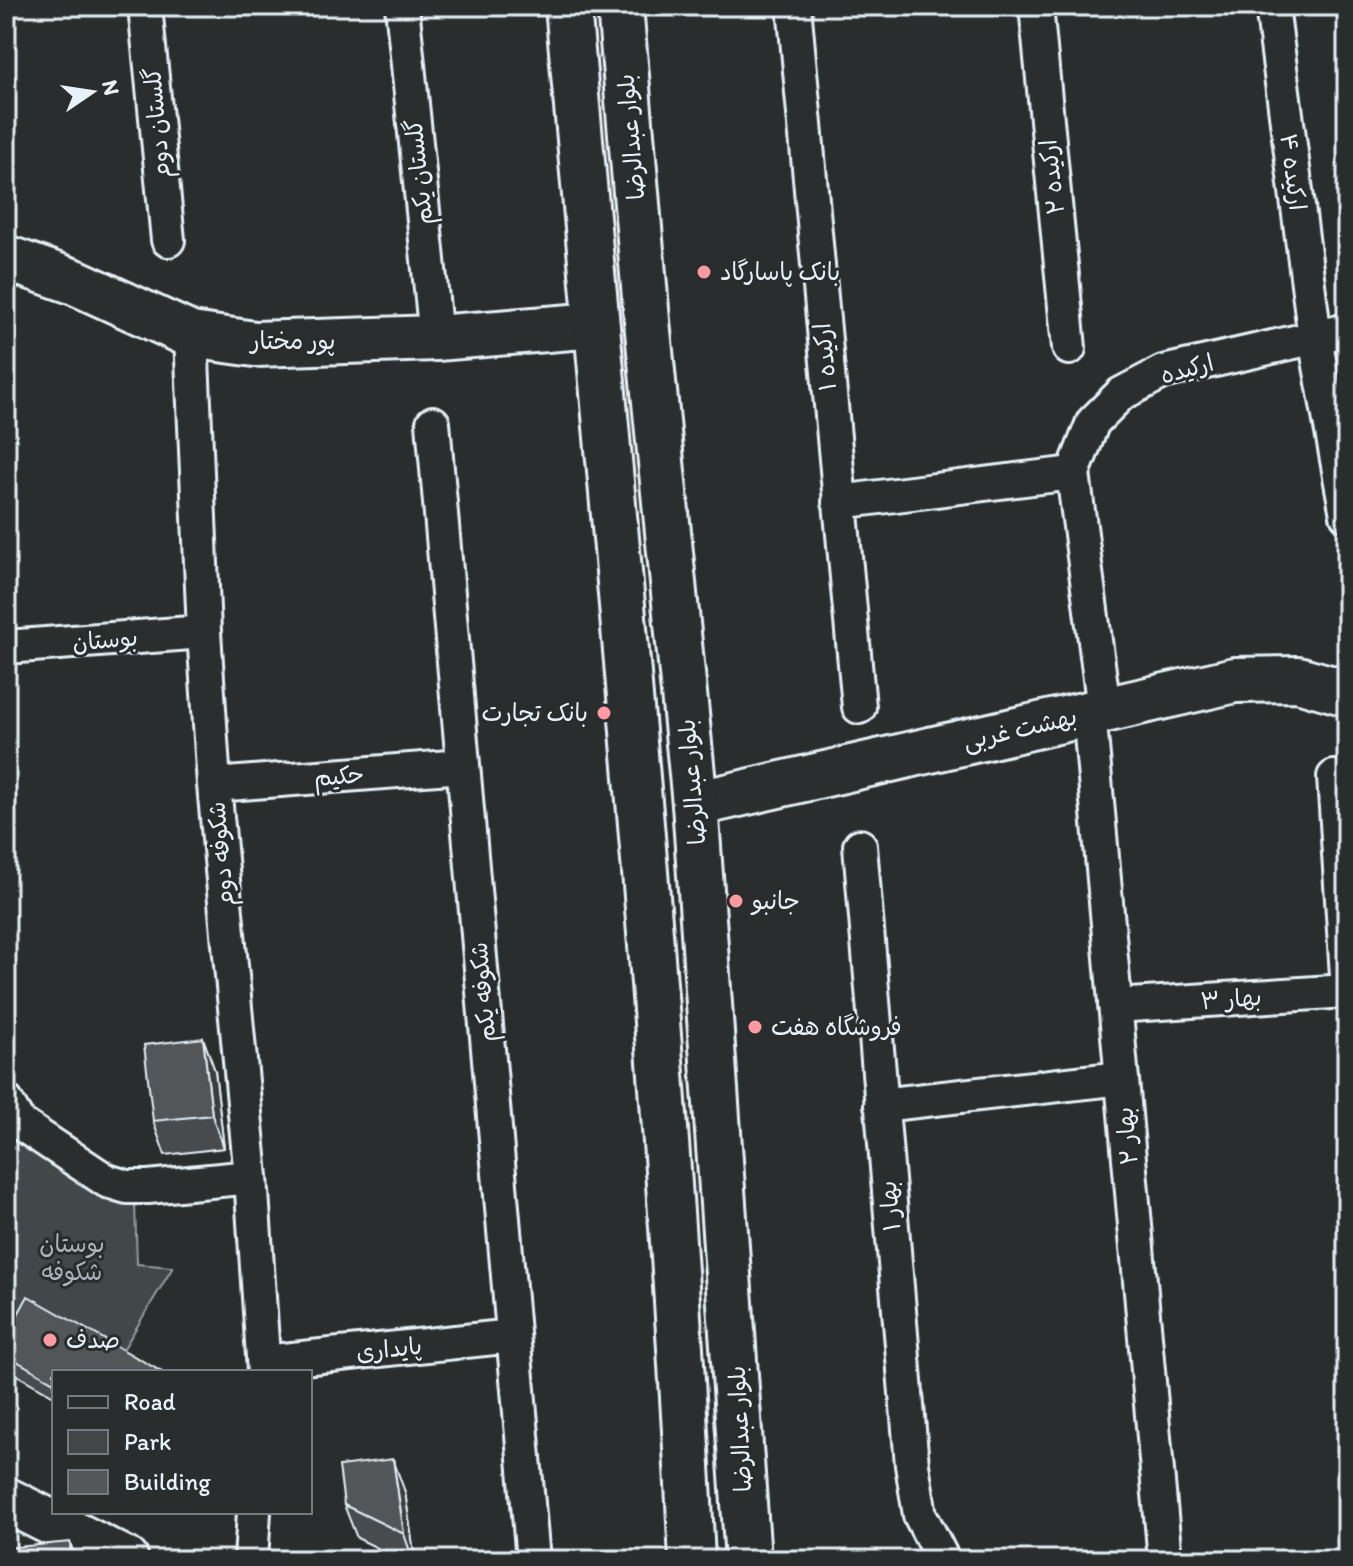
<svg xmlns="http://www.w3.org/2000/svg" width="1353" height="1566" font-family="Itim,'Playpen Sans Arabic',sans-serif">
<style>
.green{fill:#424648;stroke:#959ca0;stroke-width:2}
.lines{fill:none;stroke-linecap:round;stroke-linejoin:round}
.minor-casing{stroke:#e8f1f8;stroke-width:38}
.secondary-casing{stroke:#e8f1f8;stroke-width:50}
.primary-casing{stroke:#e8f1f8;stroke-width:50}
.minor{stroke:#2a2d2e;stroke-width:32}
.secondary{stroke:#2a2d2e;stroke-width:44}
.primary{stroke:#2a2d2e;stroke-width:44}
.wall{fill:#474b4d;stroke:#e8f1f8;stroke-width:2}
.shaded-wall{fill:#3a3d3e;stroke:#e8f1f8;stroke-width:2}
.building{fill:#535759;stroke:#e8f1f8;stroke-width:2}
.poi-dot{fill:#ff9aa2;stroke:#2a2d2e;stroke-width:3}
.labels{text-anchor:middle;stroke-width:6;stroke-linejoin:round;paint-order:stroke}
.street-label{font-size:24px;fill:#e8f1f8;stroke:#2a2d2e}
.poi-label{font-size:24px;fill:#e8f1f8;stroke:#2a2d2e;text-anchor:start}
.park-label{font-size:24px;fill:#aeb5ba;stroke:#2a2d2e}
</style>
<rect width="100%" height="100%" fill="#2a2d2e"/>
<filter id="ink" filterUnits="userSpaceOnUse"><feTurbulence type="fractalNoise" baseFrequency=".0125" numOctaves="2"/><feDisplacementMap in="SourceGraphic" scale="16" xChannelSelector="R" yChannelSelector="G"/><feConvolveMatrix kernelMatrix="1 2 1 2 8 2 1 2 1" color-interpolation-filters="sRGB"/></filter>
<g filter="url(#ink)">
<path class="green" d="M13 1140 104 1195 135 1205 137 1264 173 1267 118 1358 6 1356V1151Z"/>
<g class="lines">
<defs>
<path id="minor" d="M145 6 168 240
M402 6 436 338
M794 6 859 707
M1036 6 1069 348
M1272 6 1315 338 1347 515
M191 335 204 632 214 785 251 1177 264 1372
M433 423 533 1560
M839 502 1073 473
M6 647 204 632
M1104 709 1073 473 1093 422 1121 394 1163 372 1347 330
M1089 712 1165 1560
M1334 777 1347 976
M214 785 463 766
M860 846 912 1465 920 1515 943 1560
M1115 1006 1347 991
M6 1101 18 1122 107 1181 127 1187H148L251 1177
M881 1105 1122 1078
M264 1362 513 1336
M251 1560 254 1512"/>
<path id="secondary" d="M6 258 75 282 191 335 255 344 436 338 596 325
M695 804 1235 680 1298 679 1347 693
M6 1500 126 1560"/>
<path id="primary" d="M568 6C614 523 666 1041 692 1560
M620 6 647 321 695 804 748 1560"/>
</defs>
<use href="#minor" class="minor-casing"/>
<use href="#secondary" class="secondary-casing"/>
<use href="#primary" class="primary-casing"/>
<use href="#minor" class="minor"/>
<use href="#secondary" class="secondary"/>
<use href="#primary" class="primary"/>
</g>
<path class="wall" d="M203 1038 215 1071 224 1148 165 1155 153 1121Z
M6 1336 54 1372V1396L6 1369Z
M405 1492 415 1560H402L357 1538 344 1505Z"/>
<path class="shaded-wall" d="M203 1038 215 1071 224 1148 212 1115Z
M393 1459 405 1492 415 1560H413L404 1534Z
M70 1542 74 1554 75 1560H71Z"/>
<path class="building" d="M203 1038 212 1115 153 1121 144 1045Z
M28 1296 162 1372H54V1382L6 1355V1336Z
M393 1459 404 1534 344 1505 339 1466Z
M70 1542 71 1560H6V1548Z"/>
</g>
<g class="poi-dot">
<circle cx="704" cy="272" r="8"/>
<circle cx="604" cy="713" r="8"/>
<circle cx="736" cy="901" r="8"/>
<circle cx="755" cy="1027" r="8"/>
<circle cx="50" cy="1340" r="8"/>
</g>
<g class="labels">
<g class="street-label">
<text transform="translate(157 123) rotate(-95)" y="8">گلستان دوم</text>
<text transform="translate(631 137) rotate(-95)" y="8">بلوار عبدالرضا</text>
<text transform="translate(419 172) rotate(-96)" y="8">گلستان یکم</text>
<text transform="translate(1293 172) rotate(83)" y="8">ارکیده ۴</text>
<text transform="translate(1052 177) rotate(-96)" y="8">ارکیده ۲</text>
<text x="293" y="349">پور مختار</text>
<text transform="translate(825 357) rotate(-95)" y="8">ارکیده ۱</text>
<text transform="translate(1187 369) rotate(-15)" y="8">ارکیده</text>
<text transform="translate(105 640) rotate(-5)" y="8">بوستان</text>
<text transform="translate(1020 729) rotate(-13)" y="8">بهشت غربی</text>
<text transform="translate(339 776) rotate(-4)" y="8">حکیم</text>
<text transform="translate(692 782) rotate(-95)" y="8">بلوار عبدالرضا</text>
<text transform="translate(221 854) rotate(-95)" y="8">شکوفه دوم</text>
<text transform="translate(483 992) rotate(-95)" y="8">شکوفه یکم</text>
<text transform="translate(1231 999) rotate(-4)" y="8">بهار ۳</text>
<text transform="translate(1127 1136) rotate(-95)" y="8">بهار ۲</text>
<text transform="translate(890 1206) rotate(-95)" y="8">بهار ۱</text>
<text transform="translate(389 1349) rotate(-6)" y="8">پایداری</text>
<text transform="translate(740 1429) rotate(-93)" y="8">بلوار عبدالرضا</text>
</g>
<g class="poi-label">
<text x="720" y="280">بانک پاسارگاد</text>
<text x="588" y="721" text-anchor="end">بانک تجارت</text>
<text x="752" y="909">جانبو</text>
<text x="771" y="1035">فروشگاه هفت</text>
<text x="66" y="1348">صدف</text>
</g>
<g class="park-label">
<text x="72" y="1252">بوستان<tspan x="72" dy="28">شکوفه</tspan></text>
</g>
</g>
<rect width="1353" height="1566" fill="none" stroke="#2a2d2e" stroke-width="32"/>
<rect x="16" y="16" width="1321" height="1534" fill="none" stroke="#e8f1f8" stroke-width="3" filter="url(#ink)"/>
<rect x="52" y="1370" width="260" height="144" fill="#2a2d2e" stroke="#767b7f" stroke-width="2"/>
<rect x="68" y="1396" width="40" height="12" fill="#2a2d2e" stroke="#767b7f" stroke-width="2"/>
<text x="124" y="1410" font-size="24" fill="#e8f1f8">Road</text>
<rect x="68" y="1430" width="40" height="24" fill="#424648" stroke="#767b7f" stroke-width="2"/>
<text x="124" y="1450" font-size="24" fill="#e8f1f8">Park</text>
<rect x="68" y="1470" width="40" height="24" fill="#535759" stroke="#767b7f" stroke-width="2"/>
<text x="124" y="1490" font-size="24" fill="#e8f1f8">Building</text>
<g transform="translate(92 92) rotate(77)" stroke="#2a2d2e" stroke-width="6" paint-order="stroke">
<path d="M0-6L14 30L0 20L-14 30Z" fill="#e8f1f8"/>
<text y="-12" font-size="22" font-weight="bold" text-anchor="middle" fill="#e8f1f8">N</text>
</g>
</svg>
